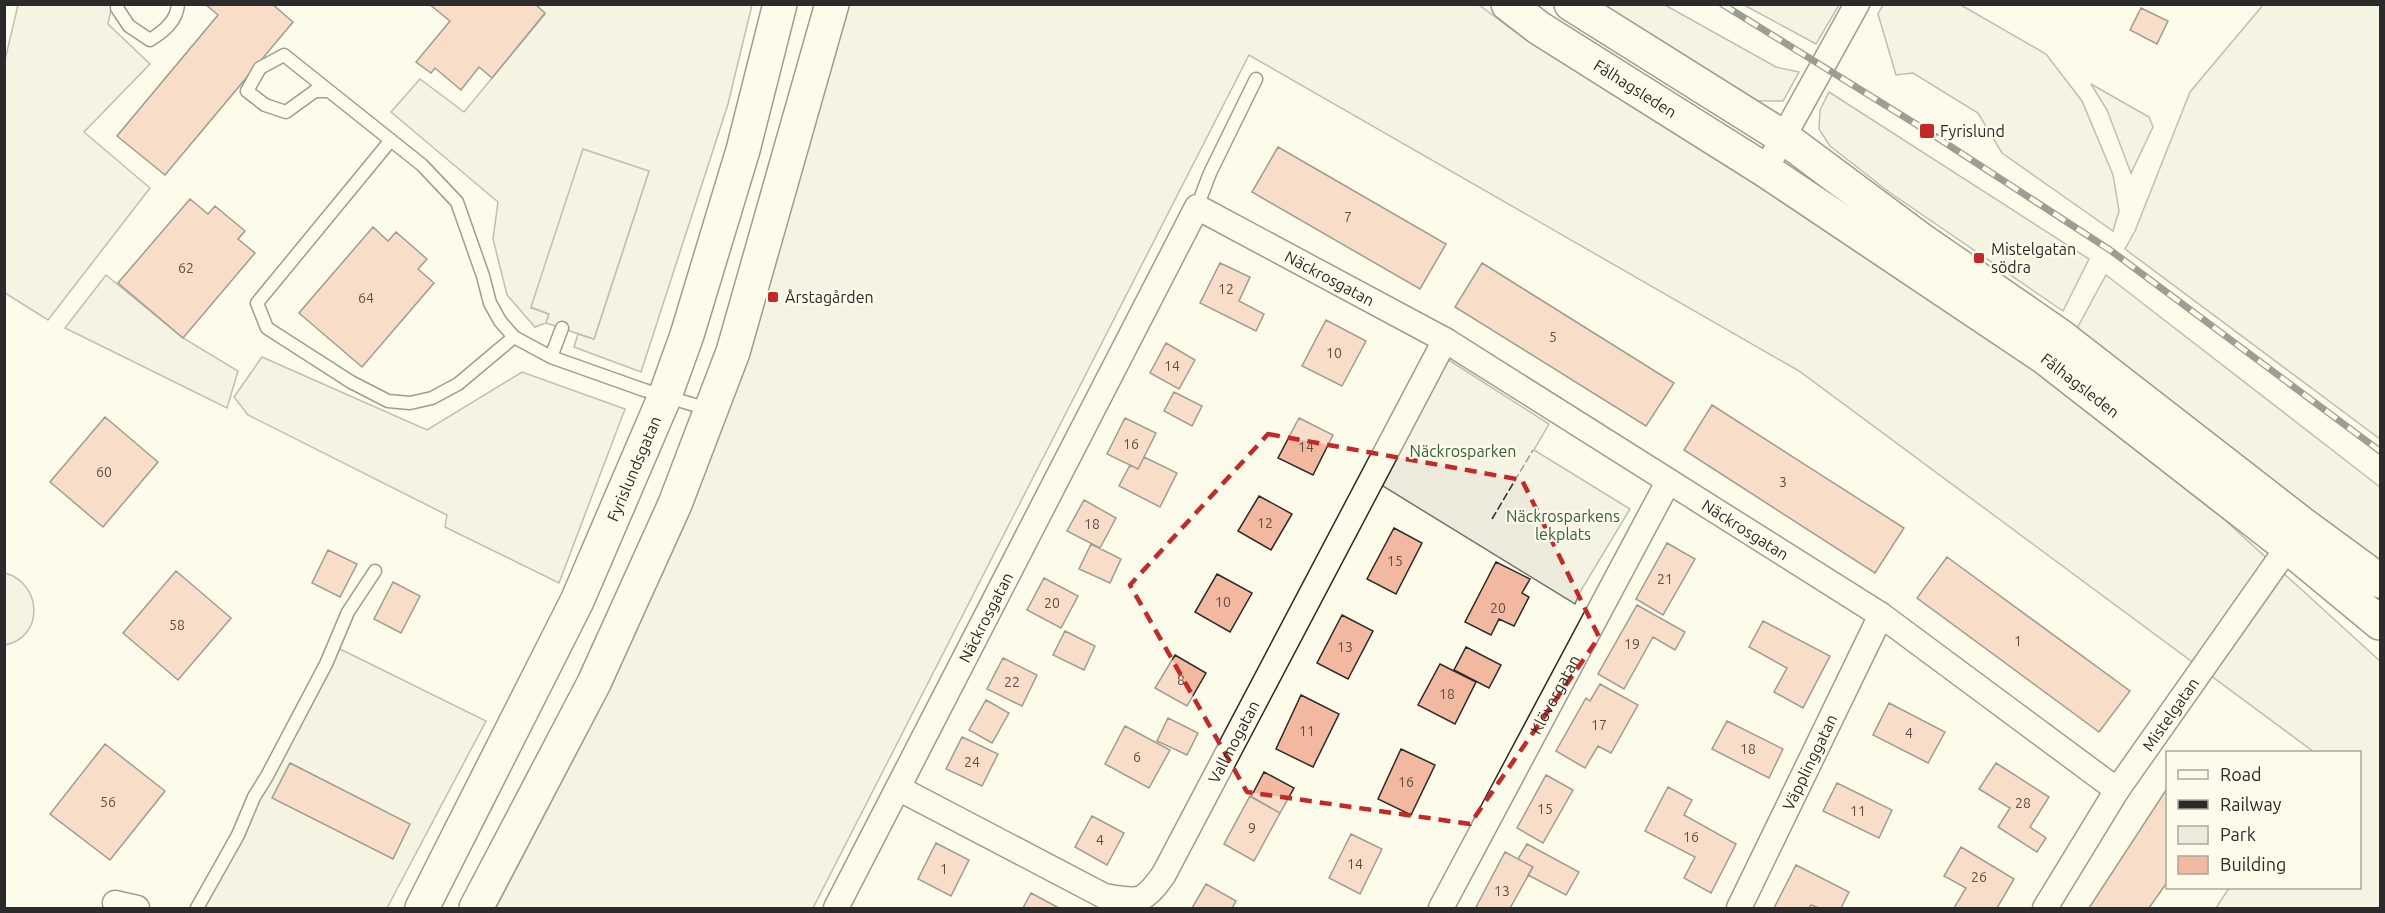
<svg xmlns="http://www.w3.org/2000/svg" width="2385" height="913" font-family="Ubuntu,sans-serif">
<style>
.green{fill:#ecebdb;stroke:#74746e;stroke-width:1.5}
.parking{fill:#eceadb;stroke:#74746e;stroke-width:1.5}
.building{fill:#f2b8a0;stroke:#2b2b2b;stroke-width:1.5}
.lines{fill:none;stroke-linecap:round;stroke-linejoin:round}
.lane-casing{stroke:#2b2b2b;stroke-width:15}
.street-casing{stroke:#2b2b2b;stroke-width:27}
.secondary-casing{stroke:#2b2b2b;stroke-width:36}
.lane{stroke:#fdfbea;stroke-width:12}
.street{stroke:#fdfbea;stroke-width:24}
.secondary{stroke:#fdfbea;stroke-width:33}
.rail-casing{stroke:#2b2b2b;stroke-width:7}
.rail{stroke:#fdfbea;stroke-width:4.5;stroke-dasharray:14;stroke-linecap:butt}
.fence{stroke:#2b2b2b;stroke-width:1.5;stroke-dasharray:8 3;stroke-linecap:butt}
.marked{fill:none;stroke:#c62828;stroke-width:4.5;stroke-dasharray:12 8;stroke-linejoin:round}
.poi-dot{fill:#c62828;stroke:#fdfbea;stroke-width:2}
.labels{text-anchor:middle;stroke-width:4.5;stroke-linejoin:round;paint-order:stroke}
.number-label{font-size:14px;fill:#5d4e48}
.street-label{font-size:16px;fill:#2b2b2b;stroke:#fdfbea}
.poi-label{font-size:16px;fill:#2b2b2b;stroke:#fdfbea;text-anchor:start}
.park-label{font-size:16px;fill:#34623c;stroke:#fdfbea}
</style>
<rect width="100%" height="100%" fill="#fdfbea"/>
<path class="green" d="M18 5H112L108 24 150 64 84 132 150 188 48 320 5 293 4 64Z
M535 5H752L728 104 641 372 574 347 578 334 594 339 649 171 531 308 549 314 546 323 535 327 507 295 493 239 498 202 391 112 420 79 464 112 545 14Z
M849 5H1479L1529 42 1756 185 2034 371 2226 521 2380 661V908H2216L2229 888H2360V752H2314L1799 371 1249 55 813 908H496L609 691 691 510 749 357Z
M1580 5H1665L1776 67 1799 72 1783 101H1749Z
M1744 5H1839L1816 44Z
M1883 5H1961L2046 54 2082 101 2113 175 2119 211 2113 231 2002 153 1978 113 1913 73 1896 75 1878 14Z
M2263 5H2380V439L2125 249 2135 231 2190 92Z
M2091 84 2149 117 2153 127 2131 173 2107 110Z
M1829 92 2089 259 2063 311 1889 192 1830 146 1819 129 1820 110Z
M106 275 183 338 238 371 227 408 65 328Z
M2106 275 2380 487V561L2074 334Z
M262 357 427 430 522 372 625 409 559 583 445 527 447 515 248 415 234 397Z
M1444 357 1549 424 1534 450 1630 509 1580 592 1575 604 1378 483Z
M5 573C42 583 45 637 5 645Z"/>
<path class="parking" d="M583 149 649 171 594 339 546 323 549 314 531 307Z
M334 646 486 721 387 908H197Z"/>
<path class="building" d="M205 4H272L293 22 165 175 117 136 218 15Z
M429 4H535L545 13 492 78 479 67 461 90 435 68 431 73 416 62 450 21Z
M2141 8 2168 21 2157 44 2130 30Z
M1278 147 1446 244 1420 289 1252 192Z
M190 199 208 214 215 206 245 231 238 239 255 253 183 338 118 283Z
M373 227 388 241 396 232 427 259 418 269 434 283 362 367 299 313Z
M1220 263 1250 277 1239 301 1264 314 1256 331 1200 303Z
M1482 263 1674 383 1646 426 1455 307Z
M1326 320 1366 341 1342 386 1302 366Z
M1166 343 1195 360 1179 389 1150 373Z
M1174 392 1202 406 1192 426 1164 411Z
M1712 405 1904 528 1875 573 1684 450Z
M105 417 158 462 103 527 50 482Z
M1125 418 1156 433 1138 469 1107 454Z
M1299 418 1333 435 1313 475 1278 458Z
M1144 457 1177 473 1160 507 1119 486 1130 465 1138 469Z
M1259 496 1292 514 1271 550 1238 531Z
M1084 500 1116 518 1100 548 1067 531Z
M1394 528 1422 543 1396 594 1367 579Z
M1667 543 1695 559 1663 615 1636 599Z
M1091 544 1121 559 1110 583 1079 569Z
M328 550 357 564 340 597 312 583Z
M1947 557 2130 691 2099 732 1917 598Z
M1496 562 1530 579 1522 593 1529 597 1514 626 1499 619 1491 635 1465 622Z
M176 571 231 618 178 680 123 633Z
M1217 574 1252 593 1230 632 1195 612Z
M1044 578 1078 596 1061 628 1027 610Z
M393 582 420 596 401 633 374 619Z
M1637 605 1685 632 1675 650 1653 637 1624 689 1598 674Z
M1342 615 1373 631 1348 679 1317 663Z
M1763 621 1830 656 1803 708 1774 692 1787 668 1749 647Z
M1065 631 1095 646 1084 670 1053 655Z
M1466 647 1501 665 1489 688 1454 670Z
M1175 655 1206 673 1187 706 1155 688Z
M1003 658 1037 675 1022 706 987 689Z
M1440 664 1476 682 1455 724 1418 705Z
M1600 684 1638 705 1611 753 1598 746 1585 768 1556 751 1586 698 1590 701Z
M1301 695 1339 714 1313 767 1276 749Z
M986 700 1009 713 992 743 969 730Z
M1889 703 1945 732 1928 763 1873 735Z
M1168 718 1198 733 1187 755 1157 741Z
M1727 721 1783 749 1769 778 1712 749Z
M1125 726 1170 750 1149 788 1105 764Z
M962 737 998 754 982 786 946 769Z
M105 744 165 791 110 860 50 814Z
M1401 749 1435 765 1411 815 1378 799Z
M290 763 410 824 393 859 272 798Z
M1996 763 2049 797 2030 827 2046 838 2037 852 1998 827 2010 808 1979 789Z
M1264 772 1294 788 1280 813 1251 797Z
M1546 775 1573 790 1543 843 1517 828Z
M1837 783 1892 810 1879 838 1823 811Z
M1668 787 1692 800 1684 815 1736 844 1711 893 1684 878 1695 857 1645 831Z
M2168 787V881L2149 908H2089Z
M1250 796 1280 813 1254 861 1224 844Z
M1092 816 1124 833 1107 865 1075 847Z
M1351 834 1382 849 1360 894 1329 878Z
M936 843 969 860 951 896 918 879Z
M1527 844 1579 872 1566 895 1528 875 1533 867 1518 859Z
M1961 847 2014 879 1997 908H1954L1966 888 1944 876Z
M1505 852 1533 867 1510 908H1479L1476 907Z
M1796 865 1849 892 1841 908H1819L1811 905 1809 908H1774Z
M1206 884 1236 901 1232 908H1192Z
M1031 893 1059 908H1023Z"/>
<g class="lines">
<defs>
<path id="lane" d="M118 4 117 8 129 26 150 40C164 31 177 21 178 4
M329 91H315L286 112 265 105 247 91 260 68 284 55 422 165 457 202 483 276 490 303 500 321 514 337 551 357 644 390 708 409
M391 140 257 303 267 328 351 382 388 401 410 403 432 398 458 384 514 337
M1197 207 1210 173 1256 79
M551 357 562 328
M197 908 238 835 254 797 267 776 326 664 348 612 375 571"/>
<g id="street">
<path d="M1765 170 1857 4"/>
<path id="s1" d="M898 788 1104 896C1139 902 1143 904 1164 874L1445 340"/>
<path d="M115 903 137 908"/>
<path id="s2" d="M836 908 1197 207 1445 340 1881 615 2117 790"/>
<path id="s3" d="M1441 908 1668 482"/>
<path id="s4" d="M1739 908 1881 615"/>
<path id="s5" d="M2045 908 2117 790 2288 547 2295 533"/>
</g>
<g id="secondary">
<path id="s6" d="M1508 4 1539 28 1765 170 2044 357 2288 547 2380 623"/>
<path d="M1571 4 1783 137 1920 239 2059 335 2301 523 2380 581"/>
<path id="s7" d="M422 908 577 601 665 396 687 335 743 150 780 4"/>
<path d="M476 908 594 683 675 504 733 352 832 4"/>
</g>
</defs>
<use href="#lane" class="lane-casing"/>
<use href="#street" class="street-casing"/>
<use href="#secondary" class="secondary-casing"/>
<use href="#lane" class="lane"/>
<use href="#street" class="street"/>
<use href="#secondary" class="secondary"/>
<defs>
<path id="rail" d="M1722 4 1927 131 2110 250 2380 451"/>
</defs>
<use href="#rail" class="rail-casing"/>
<use href="#rail" class="rail"/>
<path class="fence" d="M1492 519 1533 450"/>
</g>
<path d="M0 0H2385V913H0ZM1268 434 1522 480 1599 637 1470 824 1247 792 1130 585Z" fill="#fdfbea" fill-opacity=".55" fill-rule="evenodd"/>
<path class="marked" d="M1268 434 1522 480 1599 637 1470 824 1247 792 1130 585Z"/>
<g class="poi-dot">
<rect x="1919" y="123" width="16" height="16" rx="3"/>
<rect x="1973" y="252" width="12" height="12" rx="3"/>
<rect x="767" y="291" width="12" height="12" rx="3"/>
</g>
<g class="labels">
<g class="number-label">
<text x="1348" y="222">7</text>
<text x="186" y="273">62</text>
<text x="1226" y="294">12</text>
<text x="366" y="303">64</text>
<text x="1553" y="342">5</text>
<text x="1334" y="358">10</text>
<text x="1172" y="371">14</text>
<text x="1131" y="449">16</text>
<text x="1306" y="452">14</text>
<text x="104" y="477">60</text>
<text x="1783" y="487">3</text>
<text x="1265" y="528">12</text>
<text x="1092" y="529">18</text>
<text x="1395" y="566">15</text>
<text x="1665" y="584">21</text>
<text x="1223" y="607">10</text>
<text x="1052" y="608">20</text>
<text x="1498" y="613">20</text>
<text x="177" y="630">58</text>
<text x="2018" y="646">1</text>
<text x="1632" y="649">19</text>
<text x="1345" y="652">13</text>
<text x="1181" y="685">8</text>
<text x="1012" y="687">22</text>
<text x="1447" y="699">18</text>
<text x="1599" y="730">17</text>
<text x="1307" y="736">11</text>
<text x="1909" y="738">4</text>
<text x="1748" y="754">18</text>
<text x="1137" y="762">6</text>
<text x="972" y="767">24</text>
<text x="1406" y="787">16</text>
<text x="108" y="807">56</text>
<text x="2023" y="808">28</text>
<text x="1545" y="814">15</text>
<text x="1858" y="816">11</text>
<text x="1252" y="833">9</text>
<text x="1691" y="842">16</text>
<text x="1100" y="845">4</text>
<text x="1355" y="869">14</text>
<text x="944" y="874">1</text>
<text x="1979" y="882">26</text>
<text x="1502" y="896">13</text>
</g>
<g class="street-label">
<text dy="6" stroke="none"><textPath href="#s6" startOffset="153">Fålhagsleden</textPath></text>
<text dy="6" stroke="none"><textPath href="#s2" startOffset="939">Näckrosgatan</textPath></text>
<text dy="6" stroke="none"><textPath href="#s6" startOffset="688">Fålhagsleden</textPath></text>
<text dy="6" stroke="none"><textPath href="#s7" startOffset="488">Fyrislundsgatan</textPath></text>
<text dy="6" stroke="none"><textPath href="#s2" startOffset="1425">Näckrosgatan</textPath></text>
<text dy="6" stroke="none"><textPath href="#s2" startOffset="327">Näckrosgatan</textPath></text>
<text dy="6" stroke="none"><textPath href="#s3" startOffset="242">Klövergatan</textPath></text>
<text dy="6" stroke="none"><textPath href="#s5" startOffset="231">Mistelgatan</textPath></text>
<text dy="6" stroke="none"><textPath href="#s1" startOffset="453">Vallmogatan</textPath></text>
<text dy="6" stroke="none"><textPath href="#s4" startOffset="162">Väpplinggatan</textPath></text>
</g>
<g class="poi-label">
<text x="1940" y="137">Fyrislund</text>
<text x="1991" y="255">Mistelgatan<tspan x="1991" dy="18">södra</tspan></text>
<text x="785" y="303">Årstagården</text>
</g>
<g class="park-label">
<text x="1463" y="457">Näckrosparken</text>
<text x="1563" y="522">Näckrosparkens<tspan x="1563" dy="18">lekplats</tspan></text>
</g>
</g>
<rect width="2385" height="913" fill="none" stroke="#2b2b2b" stroke-width="12"/>
<rect x="2166" y="751" width="195" height="138" fill="#fdfbea" stroke="#a9a89e" stroke-width="1.5"/>
<rect x="2178" y="770" width="30" height="9" fill="#fdfbea" stroke="#a9a89e" stroke-width="1.5"/>
<text x="2220" y="781" font-size="18" fill="#2b2b2b">Road</text>
<rect x="2178" y="800" width="30" height="9" fill="#2b2b2b" stroke="#a9a89e" stroke-width="1.5"/>
<text x="2220" y="811" font-size="18" fill="#2b2b2b">Railway</text>
<rect x="2178" y="826" width="30" height="18" fill="#ecebdb" stroke="#a9a89e" stroke-width="1.5"/>
<text x="2220" y="841" font-size="18" fill="#2b2b2b">Park</text>
<rect x="2178" y="856" width="30" height="18" fill="#f2b8a0" stroke="#a9a89e" stroke-width="1.5"/>
<text x="2220" y="871" font-size="18" fill="#2b2b2b">Building</text>
</svg>
